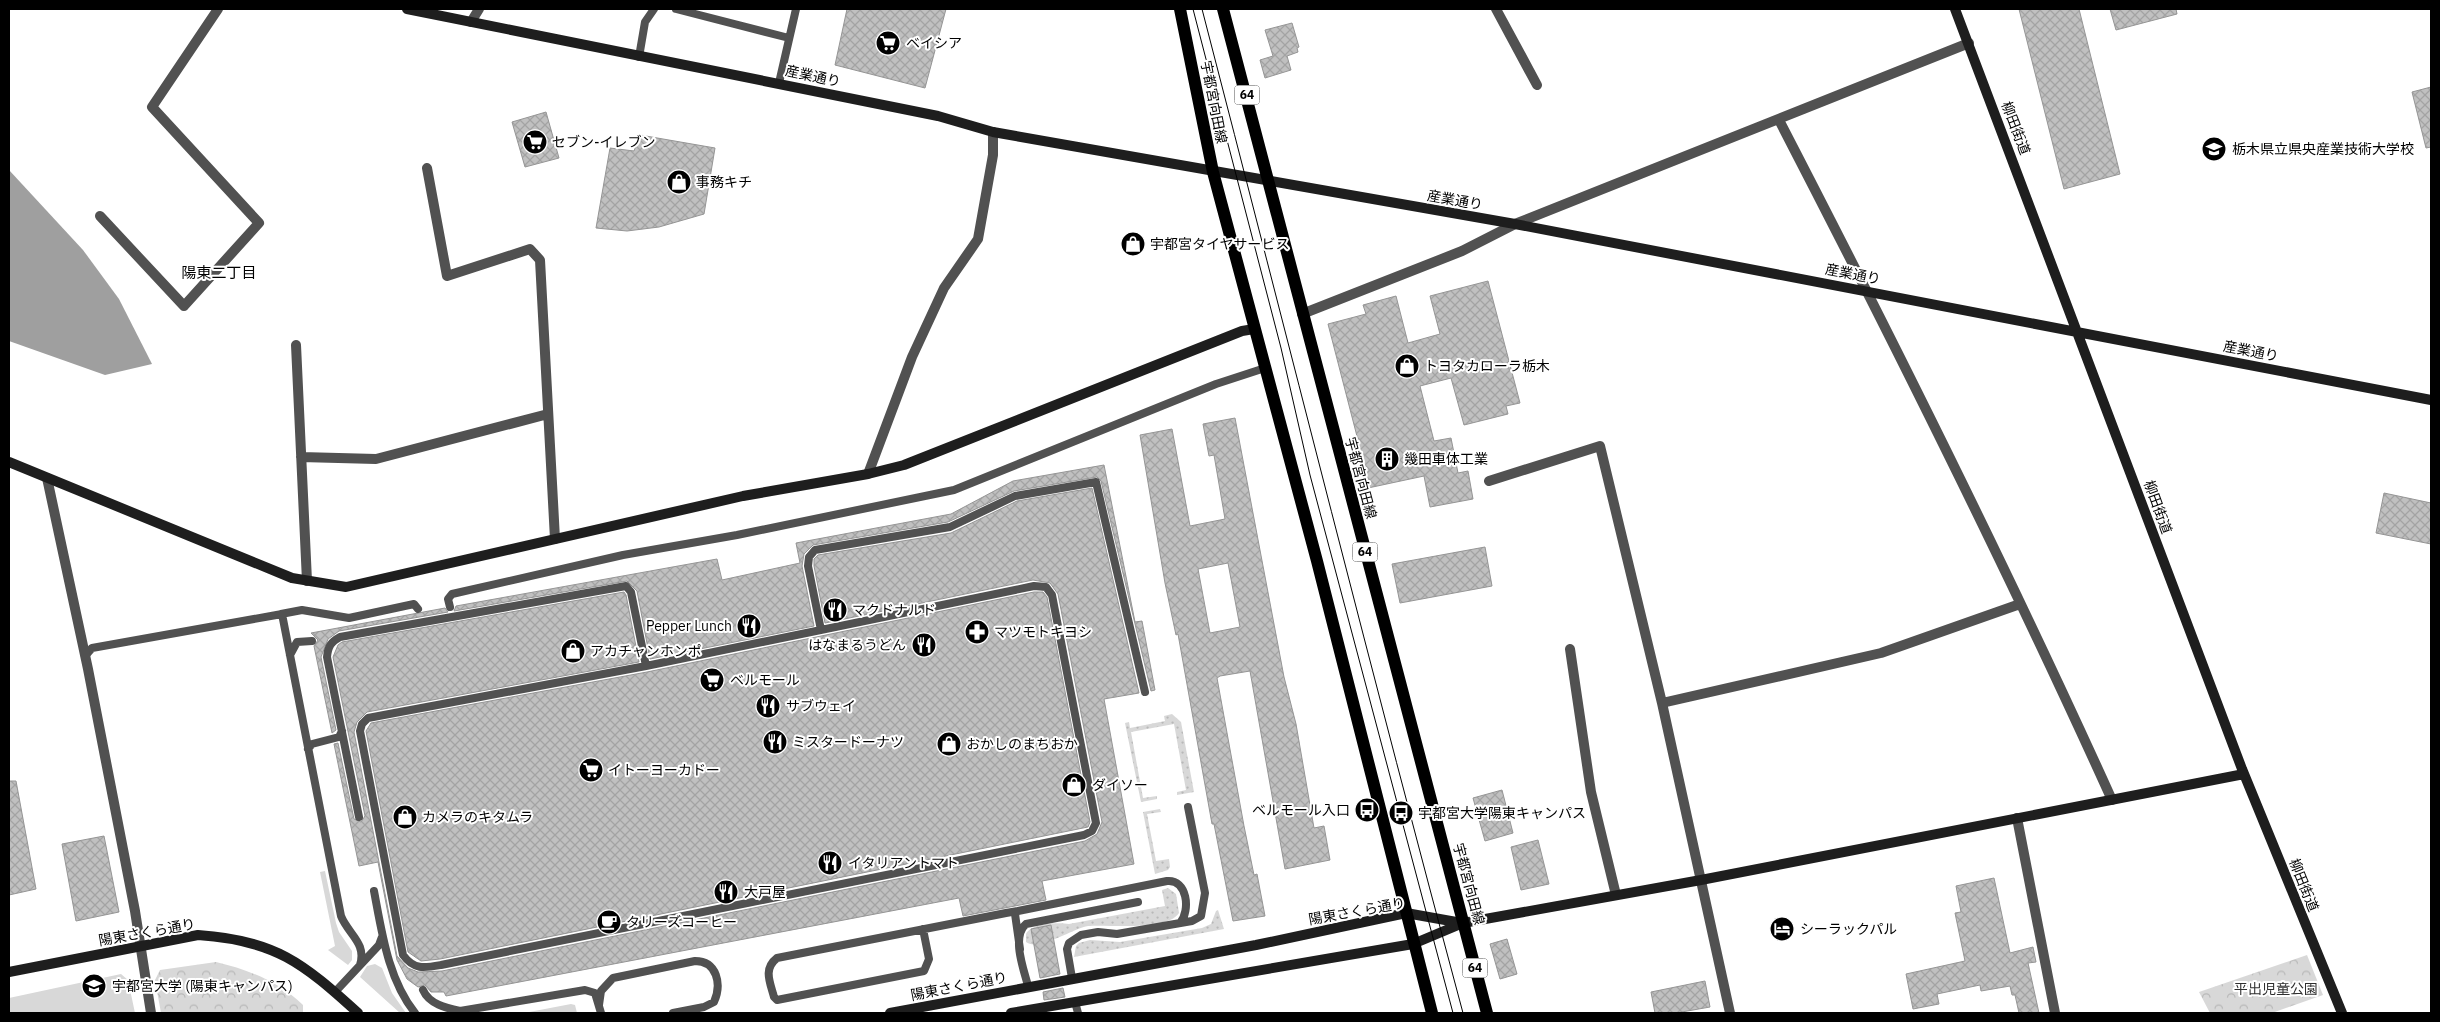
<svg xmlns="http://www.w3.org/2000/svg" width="2440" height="1022" font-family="'IBM Plex Sans','Noto Sans JP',sans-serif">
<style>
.grass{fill:#d8d8d8}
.park{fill:url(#park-crowns)}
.garden{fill:url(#garden-dots)}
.water{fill:#9f9f9f}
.building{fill:url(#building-cross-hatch);stroke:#959595;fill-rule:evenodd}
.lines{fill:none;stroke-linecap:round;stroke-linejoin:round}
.lane{stroke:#515151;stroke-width:8}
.street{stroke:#515151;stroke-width:10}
.secondary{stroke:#1e1e1e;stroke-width:10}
.primary{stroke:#000;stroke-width:12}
.tram{stroke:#000;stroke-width:1}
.labels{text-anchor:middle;stroke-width:4;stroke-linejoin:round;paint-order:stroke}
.shield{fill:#fff;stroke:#4c4c4c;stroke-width:1}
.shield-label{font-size:12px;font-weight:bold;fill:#000}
.poi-label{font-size:14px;fill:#000;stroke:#fff;text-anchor:start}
.street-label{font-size:14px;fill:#000;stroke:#fff}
.park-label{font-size:14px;fill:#2f2f2f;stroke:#fff}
.neighbourhood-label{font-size:15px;fill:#000;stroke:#fff}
</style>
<defs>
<pattern id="park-crowns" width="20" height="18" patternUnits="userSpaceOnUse" patternTransform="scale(1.25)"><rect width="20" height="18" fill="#d8d8d8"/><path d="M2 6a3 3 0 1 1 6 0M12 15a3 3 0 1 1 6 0" fill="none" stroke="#b8b8b8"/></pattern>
<pattern id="garden-dots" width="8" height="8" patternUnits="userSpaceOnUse" patternTransform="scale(1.25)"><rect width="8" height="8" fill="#d8d8d8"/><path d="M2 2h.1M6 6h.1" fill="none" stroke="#b8b8b8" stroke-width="1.8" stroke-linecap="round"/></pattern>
<pattern id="building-cross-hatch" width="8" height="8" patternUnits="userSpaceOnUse" patternTransform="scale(1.25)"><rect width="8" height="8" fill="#c0c0c0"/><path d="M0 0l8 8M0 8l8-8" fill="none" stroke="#a3a3a3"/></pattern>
</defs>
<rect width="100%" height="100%" fill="#fff"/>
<path class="grass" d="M325 871 336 923 339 932 352 951V960L348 965 328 950 335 946 320 872Z
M375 964 382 968 392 993 406 1013H400L360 977 367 966Z
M121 974 128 980 135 1013H9V998Z
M571 1004 575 1005 577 1013H524Z"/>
<path class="park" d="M2307 955 2323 995 2272 1013H2210L2199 992Z
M216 962C249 970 278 981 303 1005V1013H161L155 980 160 970Z"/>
<path class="garden" d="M1172 714 1181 722 1194 792 1177 795V792L1186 790 1174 724 1131 732 1143 798 1157 796V799L1141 802 1125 723 1129 722 1130 728 1165 721 1164 716Z
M1160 809 1161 812 1147 814 1156 861 1169 859 1170 867 1168 870 1155 874 1143 812Z
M1168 888 1176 894 1179 913C1166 932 1108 924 1088 926 1074 928 1038 952 1026 942V934C1031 923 1058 922 1069 924L1165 906 1162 890Z
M1218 910 1224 929 1074 957 1076 946 1079 943 1090 940 1120 942 1202 928 1211 924 1216 911Z"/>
<path class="water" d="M9 170 83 250 119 299 152 364 105 375 9 341Z"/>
<path class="building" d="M847 9H946L925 88 835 65Z
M2019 9H2079L2120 174 2064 189Z
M2110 9H2176L2177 14 2116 30Z
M1292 23 1299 47 1297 48 1298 52 1287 56 1291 70 1265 78 1260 60 1273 56 1265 30Z
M2431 87V147L2426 148 2412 92Z
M546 112 559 158 525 167 512 122Z
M640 135 715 148 704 214 659 227 627 231 596 228 610 148 634 151Z
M1488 281 1520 403 1506 406 1508 414 1464 425 1451 378 1420 386 1434 441 1451 438 1458 473 1468 471 1473 499 1430 507 1424 476 1368 488 1359 444 1328 324 1366 314 1363 305 1396 296 1408 343 1440 334 1430 296Z
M1235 418 1284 677 1296 724 1314 828 1324 826 1330 860 1285 869 1250 671 1220 676 1217 678 1244 826 1254 875 1257 874 1265 916 1233 921 1214 824H1212L1178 634 1176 635 1165 583 1140 435 1172 429 1190 526 1225 519 1214 455 1209 456 1203 424ZM1228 563 1240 627 1210 633 1198 569Z
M1104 465 1135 622 1142 621 1155 690 1151 691 1101 481 1097 477 1014 491 948 522 813 545 804 554 802 566 814 626 650 659 637 591 627 581 454 611 456 606 717 559 722 580 800 563 796 543 951 514 1013 481Z
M1092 488 1139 693 1104 699 1134 864 1042 881 1046 900 963 916 959 898 446 996 444 992H431L425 985 418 987 407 979 397 960 378 862 359 866 334 744 338 743 354 819 361 822 365 816 333 657 338 645 342 642 624 592 626 595 639 662 367 712 357 722 354 732 397 956 408 968 418 972 442 971 1085 841 1097 834 1102 822 1058 594 1050 583 1033 580 825 623 814 566V559L818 555 951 533 1017 501Z
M2384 493 2431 503V544L2376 533Z
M1485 547 1492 586 1400 603 1392 564Z
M1034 592H1043L1047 597 1090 822 1088 827 440 959 421 961 408 952 366 731 371 723 647 672Z
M445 608 448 612 339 631 328 639 321 657 336 730 332 733 314 646 318 640 311 633Z
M9 781H16L36 889 9 895Z
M1502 790 1513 833 1485 841 1473 798Z
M104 836 119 912 76 921 62 844Z
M1538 840 1549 884 1521 890 1511 847Z
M1994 878 2010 953 2033 947 2036 962 2028 963 2039 1013H2019L2015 995H2012L2010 986 1981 991 1980 985 1937 994 1939 1004 1913 1009 1906 974 1965 961 1955 913 1961 912 1956 886Z
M1051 925 1060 974 1040 978 1031 929Z
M1507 939 1517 974 1500 979 1490 944Z
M1705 981 1710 1007 1676 1013H1655L1651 992Z
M1063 988 1065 997 1044 1000 1043 992Z"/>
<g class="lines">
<path class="lane" d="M676 9 789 38
M639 57 645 22 654 9
M779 83 796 9
M1034 586 1046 587 1052 595 1096 823 1092 831 1084 835 441 965C424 968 414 970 403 955L360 731 362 724 368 718 646 666Z
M450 607 448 599 452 594 623 555 737 535 954 490 1216 384 1265 368
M281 614 302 610 349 618 414 604 418 609
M821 630 808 566 809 557 815 550 950 527 1015 496 1096 482 1145 692
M290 655 297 642 312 641
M85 656 92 648 282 614 341 916C348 934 367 943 360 965
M308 749 312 744 339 737 342 731
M359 817 327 657C328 646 331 642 340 637L626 586 631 592 646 666
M374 891C382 933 388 979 415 1013
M923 929 929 959 924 971 777 1000 774 997C770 982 763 969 777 958L1006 913 1018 911
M1020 949 1015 914 1018 911 1167 881C1187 879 1191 910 1180 923
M1072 978 1067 949 1069 943 1081 935 1098 932 1117 934 1192 921 1201 916 1205 893 1188 807
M1028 986C1024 970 1011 937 1026 924L1138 902
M423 990C429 1004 446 1008 460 1011L585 990 595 993 601 1013
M335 992 379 945 382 937
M1075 1002 1078 1013
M599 1005 601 991 613 978 695 961C717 961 722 984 714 1002L704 1007 673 1013"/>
<path class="street" d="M1496 9 1537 85
M471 22 479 9
M1779 120C1895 344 2008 570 2112 800
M427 168 447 276 530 249 540 260 555 539
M100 216 184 306 259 223 152 107 218 9
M1302 314 1462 251 1515 224 1969 43
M296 345 307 581
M301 457 376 459 548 414
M868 474 912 357 944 288 978 239 993 155V132
M47 478 88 669 135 911 151 1013
M1489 481 1600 446 1662 703 1730 1013
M1570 649 1591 792 1616 895
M1662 703 1881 653 2020 604
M2017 818 2055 1013"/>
<path class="secondary" d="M407 9 938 116 993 132 1515 224 2431 400
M1955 9 2242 769 2342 1013
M9 462 292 578 346 587 743 496 868 474 904 465 1242 331 1254 329
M9 972 198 935C275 940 303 963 358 1013
M890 1013 1256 945 1406 913 1462 923
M1011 1013 1413 944 1463 923 1701 880 2244 774"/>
<path class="primary" d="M1180 9 1213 172 1317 561 1432 1013
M1223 9 1487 1013"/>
<path class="tram" d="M1193 9 1281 348 1310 475 1453 1013
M1202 9C1289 344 1373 679 1463 1013"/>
</g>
<defs>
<symbol id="supermarket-disc" viewBox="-11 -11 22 22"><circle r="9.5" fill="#000" stroke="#fff"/><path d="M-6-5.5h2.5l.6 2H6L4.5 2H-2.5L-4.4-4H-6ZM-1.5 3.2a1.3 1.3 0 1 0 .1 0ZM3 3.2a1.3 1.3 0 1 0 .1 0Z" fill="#fff"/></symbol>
<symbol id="university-disc" viewBox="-11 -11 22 22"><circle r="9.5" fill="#000" stroke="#fff"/><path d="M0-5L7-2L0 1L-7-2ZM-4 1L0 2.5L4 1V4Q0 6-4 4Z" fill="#fff"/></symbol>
<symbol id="shop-disc" viewBox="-11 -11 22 22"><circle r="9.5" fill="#000" stroke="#fff"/><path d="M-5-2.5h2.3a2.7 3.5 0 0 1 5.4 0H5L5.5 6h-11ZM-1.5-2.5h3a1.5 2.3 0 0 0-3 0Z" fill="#fff"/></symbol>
<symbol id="building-disc" viewBox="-11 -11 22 22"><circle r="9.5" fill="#000" stroke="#fff"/><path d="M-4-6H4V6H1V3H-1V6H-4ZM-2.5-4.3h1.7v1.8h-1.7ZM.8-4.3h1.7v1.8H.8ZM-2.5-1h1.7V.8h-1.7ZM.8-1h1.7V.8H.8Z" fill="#fff"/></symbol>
<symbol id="restaurant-disc" viewBox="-11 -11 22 22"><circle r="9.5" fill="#000" stroke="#fff"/><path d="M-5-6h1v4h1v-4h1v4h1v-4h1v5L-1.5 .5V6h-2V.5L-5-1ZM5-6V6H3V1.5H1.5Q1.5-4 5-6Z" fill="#fff"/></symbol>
<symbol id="pharmacy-disc" viewBox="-11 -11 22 22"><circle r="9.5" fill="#000" stroke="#fff"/><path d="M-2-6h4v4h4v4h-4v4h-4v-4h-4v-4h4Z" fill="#fff"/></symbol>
<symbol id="bus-disc" viewBox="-11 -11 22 22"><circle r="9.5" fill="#000" stroke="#fff"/><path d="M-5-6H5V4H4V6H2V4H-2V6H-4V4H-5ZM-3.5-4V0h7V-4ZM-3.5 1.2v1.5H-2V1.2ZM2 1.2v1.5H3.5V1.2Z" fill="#fff"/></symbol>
<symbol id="cafe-disc" viewBox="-11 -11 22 22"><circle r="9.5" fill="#000" stroke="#fff"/><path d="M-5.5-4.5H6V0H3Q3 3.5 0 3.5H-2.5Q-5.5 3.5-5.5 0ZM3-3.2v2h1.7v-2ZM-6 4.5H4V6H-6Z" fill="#fff"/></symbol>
<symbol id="hotel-disc" viewBox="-11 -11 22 22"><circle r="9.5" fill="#000" stroke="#fff"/><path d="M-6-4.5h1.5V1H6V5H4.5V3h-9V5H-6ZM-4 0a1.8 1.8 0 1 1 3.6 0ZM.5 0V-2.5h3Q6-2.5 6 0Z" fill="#fff"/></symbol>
</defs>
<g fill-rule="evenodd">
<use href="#supermarket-disc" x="874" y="29" width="28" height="28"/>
<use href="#supermarket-disc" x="521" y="128" width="28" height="28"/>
<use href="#university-disc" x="2200" y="135" width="28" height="28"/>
<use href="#shop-disc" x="665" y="168" width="28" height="28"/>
<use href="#shop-disc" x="1119" y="230" width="28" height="28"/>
<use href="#shop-disc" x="1393" y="352" width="28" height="28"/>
<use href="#building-disc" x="1373" y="445" width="28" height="28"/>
<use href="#restaurant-disc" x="821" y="596" width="28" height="28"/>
<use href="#restaurant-disc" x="735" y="612" width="28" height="28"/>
<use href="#pharmacy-disc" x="963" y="618" width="28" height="28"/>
<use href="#restaurant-disc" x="910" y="631" width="28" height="28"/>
<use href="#shop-disc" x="559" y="637" width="28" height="28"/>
<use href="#supermarket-disc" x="698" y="666" width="28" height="28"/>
<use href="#restaurant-disc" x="754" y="692" width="28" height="28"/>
<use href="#restaurant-disc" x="761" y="728" width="28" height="28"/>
<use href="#shop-disc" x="935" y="730" width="28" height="28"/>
<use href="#supermarket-disc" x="577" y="756" width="28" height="28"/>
<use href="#shop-disc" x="1060" y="771" width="28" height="28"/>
<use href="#bus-disc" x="1353" y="796" width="28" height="28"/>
<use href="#bus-disc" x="1387" y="799" width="28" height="28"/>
<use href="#shop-disc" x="391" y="803" width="28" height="28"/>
<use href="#restaurant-disc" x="816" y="849" width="28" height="28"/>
<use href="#restaurant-disc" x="712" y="878" width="28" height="28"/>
<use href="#cafe-disc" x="595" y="908" width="28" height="28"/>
<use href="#hotel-disc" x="1768" y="915" width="28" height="28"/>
<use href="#university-disc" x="80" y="972" width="28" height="28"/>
</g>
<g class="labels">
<g class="shield">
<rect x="1234.5" y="85.5" width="25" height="19" rx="4"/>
<rect x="1352.5" y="542.5" width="25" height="19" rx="4"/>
<rect x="1462.5" y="958.5" width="25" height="19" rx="4"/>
</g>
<g class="shield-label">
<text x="1247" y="99">64</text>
<text x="1365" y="556">64</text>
<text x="1475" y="972">64</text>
</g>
<g class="poi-label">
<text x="906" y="48">ベイシア</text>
<text x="552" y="147">セブン-イレブン</text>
<text x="2232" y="154">栃木県立県央産業技術大学校</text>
<text x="696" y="187">事務キチ</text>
<text x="1150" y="249">宇都宮タイヤサービス</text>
<text x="1424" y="371">トヨタカローラ栃木</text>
<text x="1404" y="464">幾田車体工業</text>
<text x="852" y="615">マクドナルド</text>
<text x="732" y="631" text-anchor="end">Pepper Lunch</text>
<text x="994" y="637">マツモトキヨシ</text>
<text x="906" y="650" text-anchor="end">はなまるうどん</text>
<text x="590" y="656">アカチャンホンポ</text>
<text x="730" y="685">ベルモール</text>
<text x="786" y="711">サブウェイ</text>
<text x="792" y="747">ミスタードーナツ</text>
<text x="966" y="749">おかしのまちおか</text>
<text x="608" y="775">イトーヨーカドー</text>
<text x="1092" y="790">ダイソー</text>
<text x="1350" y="815" text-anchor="end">ベルモール入口</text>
<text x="1418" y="818">宇都宮大学陽東キャンパス</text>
<text x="422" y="822">カメラのキタムラ</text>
<text x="848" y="868">イタリアントマト</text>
<text x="744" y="897">大戸屋</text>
<text x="626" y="927">タリーズコーヒー</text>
<text x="1800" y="934">シーラックパル</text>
<text x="112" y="991">宇都宮大学 (陽東キャンパス)</text>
</g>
<g class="street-label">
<text transform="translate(813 76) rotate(12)" y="5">産業通り</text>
<text transform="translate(1214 102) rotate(79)" y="5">宇都宮向田線</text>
<text transform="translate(2016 128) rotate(69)" y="5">柳田街道</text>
<text transform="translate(1455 200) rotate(10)" y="5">産業通り</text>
<text transform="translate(1853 274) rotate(11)" y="5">産業通り</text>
<text transform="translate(2251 351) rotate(11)" y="5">産業通り</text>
<text transform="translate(1361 478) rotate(75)" y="5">宇都宮向田線</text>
<text transform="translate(2158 507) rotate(70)" y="5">柳田街道</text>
<text transform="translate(1469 884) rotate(75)" y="5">宇都宮向田線</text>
<text transform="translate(2304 885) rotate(68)" y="5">柳田街道</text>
<text transform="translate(1357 911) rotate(-10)" y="5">陽東さくら通り</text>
<text transform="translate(147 932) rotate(-10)" y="5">陽東さくら通り</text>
<text transform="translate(959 986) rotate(-11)" y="5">陽東さくら通り</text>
</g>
<g class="park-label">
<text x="2276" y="994">平出児童公園</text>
</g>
<g class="neighbourhood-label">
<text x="219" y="278">陽東二丁目</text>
</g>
</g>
<rect width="2440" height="1022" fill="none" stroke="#000000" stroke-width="20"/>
</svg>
